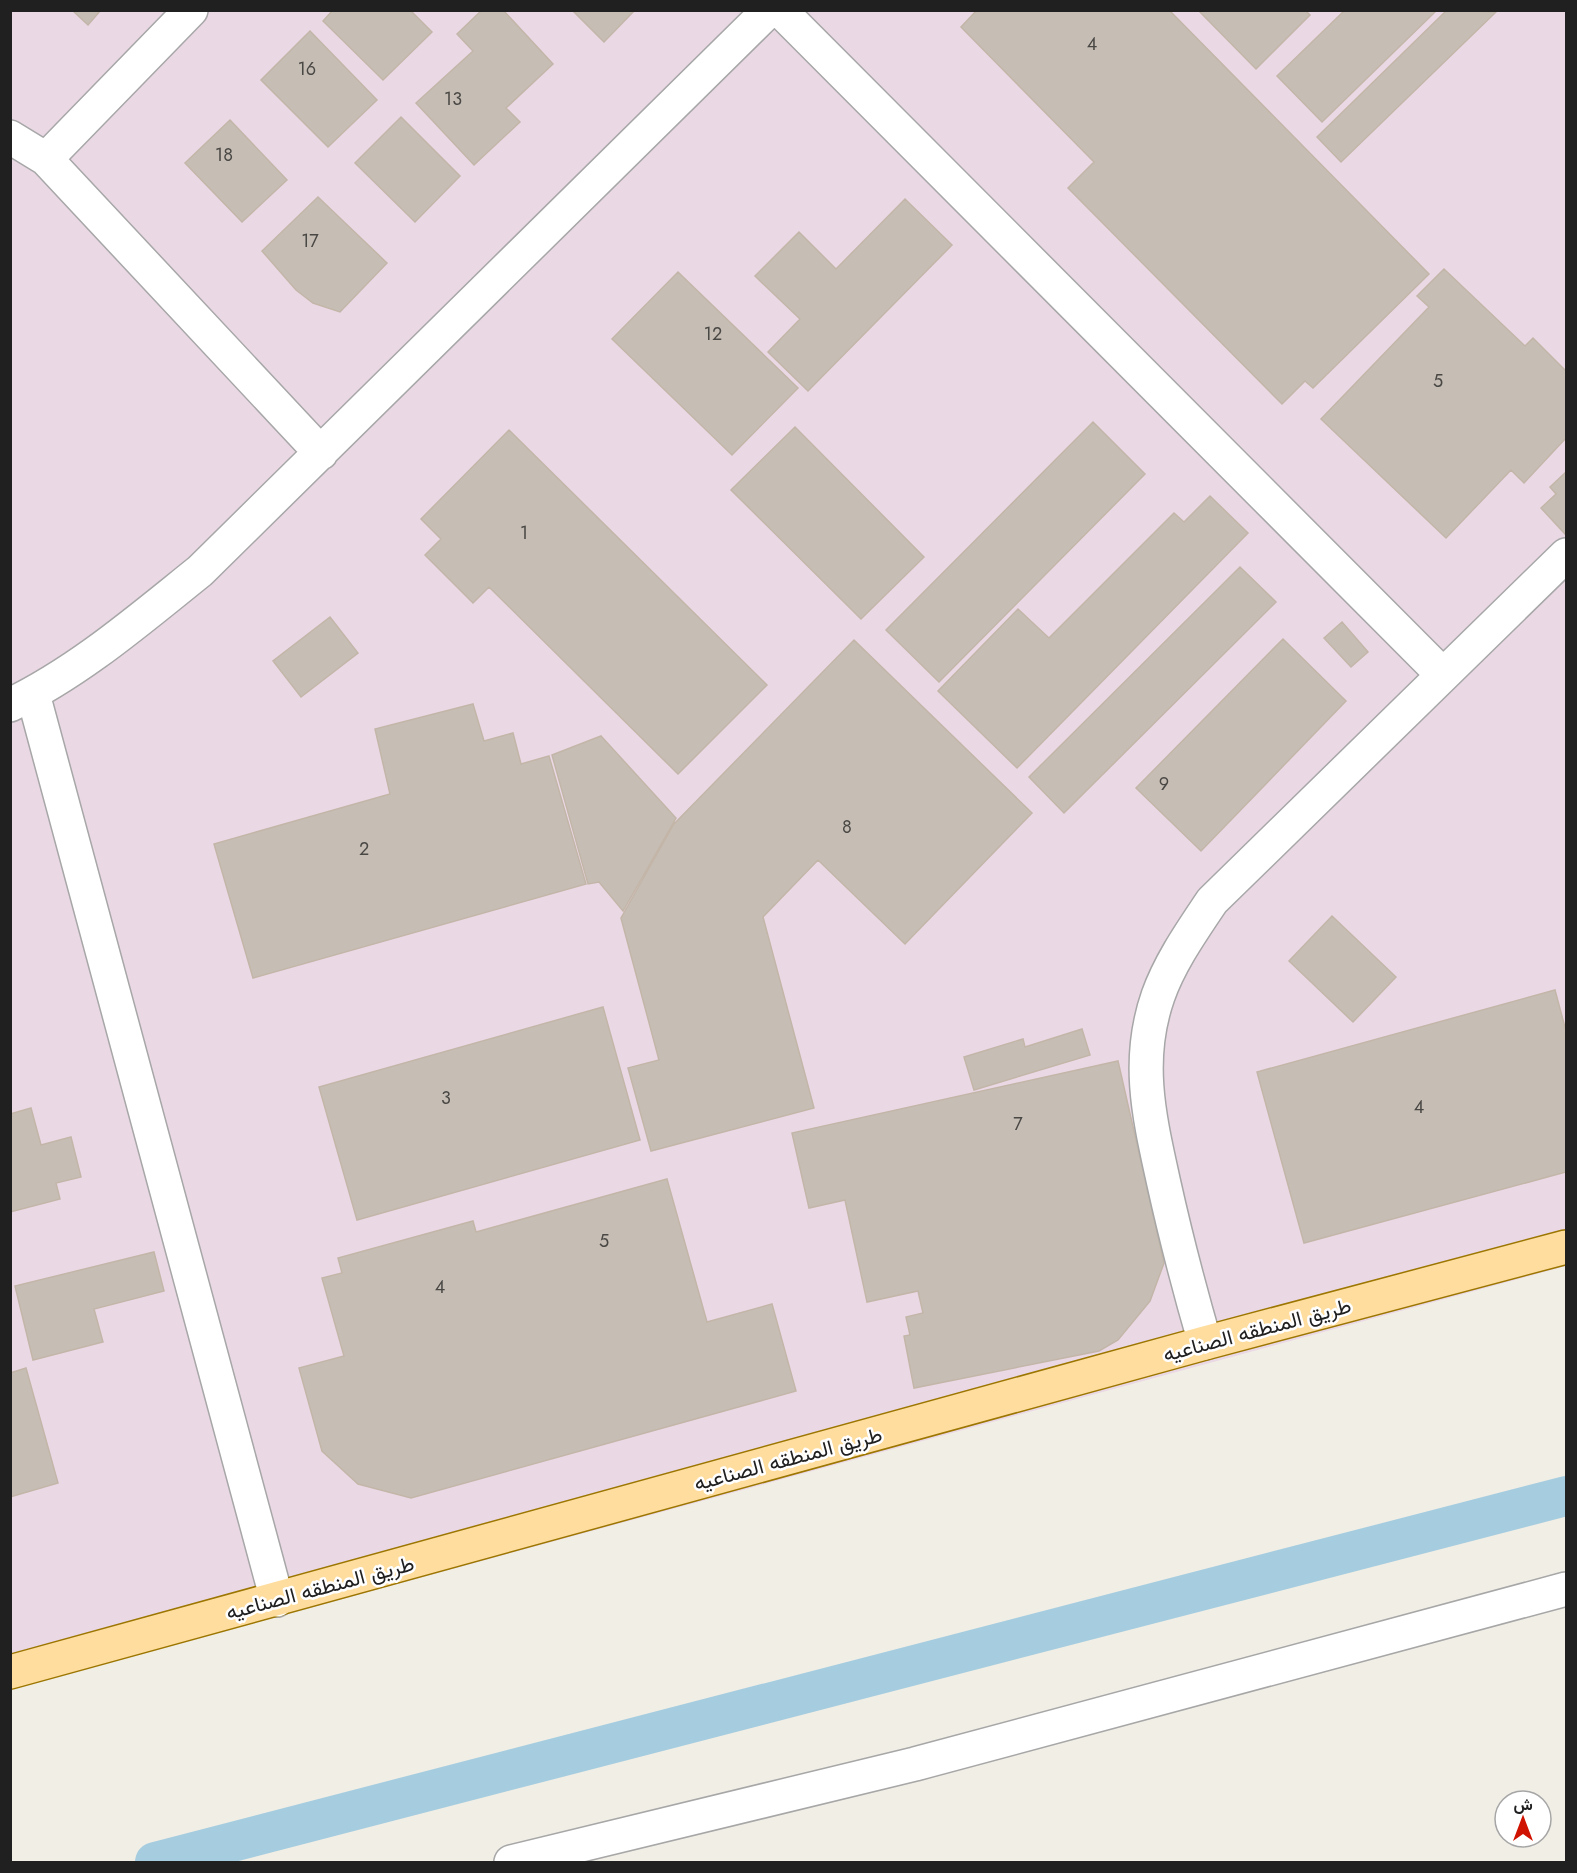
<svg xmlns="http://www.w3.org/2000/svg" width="1577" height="1873" font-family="Jost,Vazirmatn,sans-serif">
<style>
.industrial{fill:#ead8e5}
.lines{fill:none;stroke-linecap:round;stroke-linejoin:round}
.canal{stroke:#a6cddf;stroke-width:40}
.building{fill:#c6beb5;stroke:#c3b6a8;stroke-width:1.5}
.minor-casing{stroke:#a7a7a7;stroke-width:36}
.major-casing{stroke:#9c7600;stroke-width:36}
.minor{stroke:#fff;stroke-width:33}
.major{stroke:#fedd9e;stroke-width:33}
.labels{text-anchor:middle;stroke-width:5;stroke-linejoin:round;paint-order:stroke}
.number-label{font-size:18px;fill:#4a4845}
.street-label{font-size:21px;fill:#202020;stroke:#fff}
</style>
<rect width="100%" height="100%" fill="#f1eee6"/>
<path class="industrial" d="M11 11H1566V1266L11 1689Z"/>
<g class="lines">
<path class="canal" d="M155 1862 1566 1496"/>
</g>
<path class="building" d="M72 10H101L88 25Z
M333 10H410L432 32 383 80 323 21Z
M482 10H503L553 64 506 108 520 122 474 165 416 103 473 51 457 34Z
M572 10H635L604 42Z
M977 10H1169L1429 274 1313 388 1305 381 1282 404 1068 188 1094 162 961 27Z
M1198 10H1305L1310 15 1256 69Z
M1345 10H1437L1322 122 1277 76Z
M1447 10 1496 12 1341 162 1317 137Z
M310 31 377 100 328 147 261 80Z
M401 117 460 176 415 222 355 163Z
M230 120 287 180 242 222 185 163Z
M318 197 387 263 340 312 313 303 296 290 262 251Z
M905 199 952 245 808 391 768 352 800 319 755 276 799 232 836 269Z
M1444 269 1525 346 1533 338 1566 371V438L1524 483 1511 470 1446 538 1321 419 1429 307 1417 296Z
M678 272 798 388 732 455 612 339Z
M1093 422 1145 474 939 682 886 630Z
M795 427 924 557 861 619 731 490Z
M509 430 767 685 678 774 489 587 473 603 425 555 441 539 421 519Z
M1566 472V535L1541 508 1556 494 1550 487Z
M1210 496 1248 533 1017 768 938 691 1018 609 1049 638 1174 513 1184 522Z
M1240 567 1276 602 1064 813 1029 777Z
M330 617 358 653 301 697 273 661Z
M1342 622 1368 652 1351 667 1324 638Z
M1283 639 1346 701 1201 851 1136 788Z
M854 640 1032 813 905 944 818 860 763 917 814 1108 651 1151 628 1068 659 1060 621 918 674 824Z
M473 704 484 741 513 733 521 764 549 756 586 884 253 978 214 844 390 794 375 729Z
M601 736 676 818 623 911 599 882 588 884 552 755Z
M1332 916 1396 977 1353 1022 1289 961Z
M1555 990 1566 1031V1172L1304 1243 1257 1072Z
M603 1007 640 1140 357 1220 319 1087Z
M1082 1029 1090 1055 974 1090 964 1057 1023 1039 1025 1047Z
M1118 1061 1164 1263 1150 1301 1118 1340 1099 1351 914 1388 904 1336 910 1335 906 1317 923 1313 918 1291 867 1302 845 1200 809 1208 792 1133Z
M31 1108 41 1145 71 1137 81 1177 56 1183 60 1199 10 1212V1114Z
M667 1179 707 1322 772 1304 796 1391 411 1498 358 1484 322 1451 299 1368 344 1356 322 1278 342 1273 338 1258 473 1221 476 1232Z
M154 1252 164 1291 94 1309 103 1342 33 1360 15 1286Z
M26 1368 58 1483 10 1497V1373Z"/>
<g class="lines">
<defs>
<path id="minor" d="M780 10 1443 675
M10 137 46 159 321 453
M46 159 191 10
M33 694 277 1600
M10 705C80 671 140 619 200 571L769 10
M1205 1343C1190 1291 1176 1238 1164 1184 1150 1120 1135 1062 1158 996 1170 962 1192 931 1212 901L1566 555
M511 1862 915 1764 1566 1589"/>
<path id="major" d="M10 1672 1205 1343 1566 1247"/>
</defs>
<use href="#minor" class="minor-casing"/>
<use href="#major" class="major-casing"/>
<use href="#minor" class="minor"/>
<use href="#major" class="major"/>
</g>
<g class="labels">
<g class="number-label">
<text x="1092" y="50">4</text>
<text x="307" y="75">16</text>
<text x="453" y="105">13</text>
<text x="224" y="161">18</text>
<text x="310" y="247">17</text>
<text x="713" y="340">12</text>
<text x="1438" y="387">5</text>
<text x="524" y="539">1</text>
<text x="1164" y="790">9</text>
<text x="847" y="833">8</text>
<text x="364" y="855">2</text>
<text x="446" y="1104">3</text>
<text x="1419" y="1113">4</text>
<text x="1018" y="1130">7</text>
<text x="604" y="1247">5</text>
<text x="440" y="1293">4</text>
</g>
<g class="street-label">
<text transform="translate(1257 1330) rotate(-15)" y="7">طريق المنطقه الصناعيه</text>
<text transform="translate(788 1459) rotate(-15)" y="7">طريق المنطقه الصناعيه</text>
<text transform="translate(320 1588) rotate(-15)" y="7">طريق المنطقه الصناعيه</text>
</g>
</g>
<rect width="1577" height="1873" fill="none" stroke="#202020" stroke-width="24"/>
<g transform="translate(1523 1819)"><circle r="28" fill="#ffffff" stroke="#a6a6a6" stroke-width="1.5"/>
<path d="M0-4.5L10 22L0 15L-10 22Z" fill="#d01200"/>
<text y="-9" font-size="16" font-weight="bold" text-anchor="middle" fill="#202020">ش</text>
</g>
</svg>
